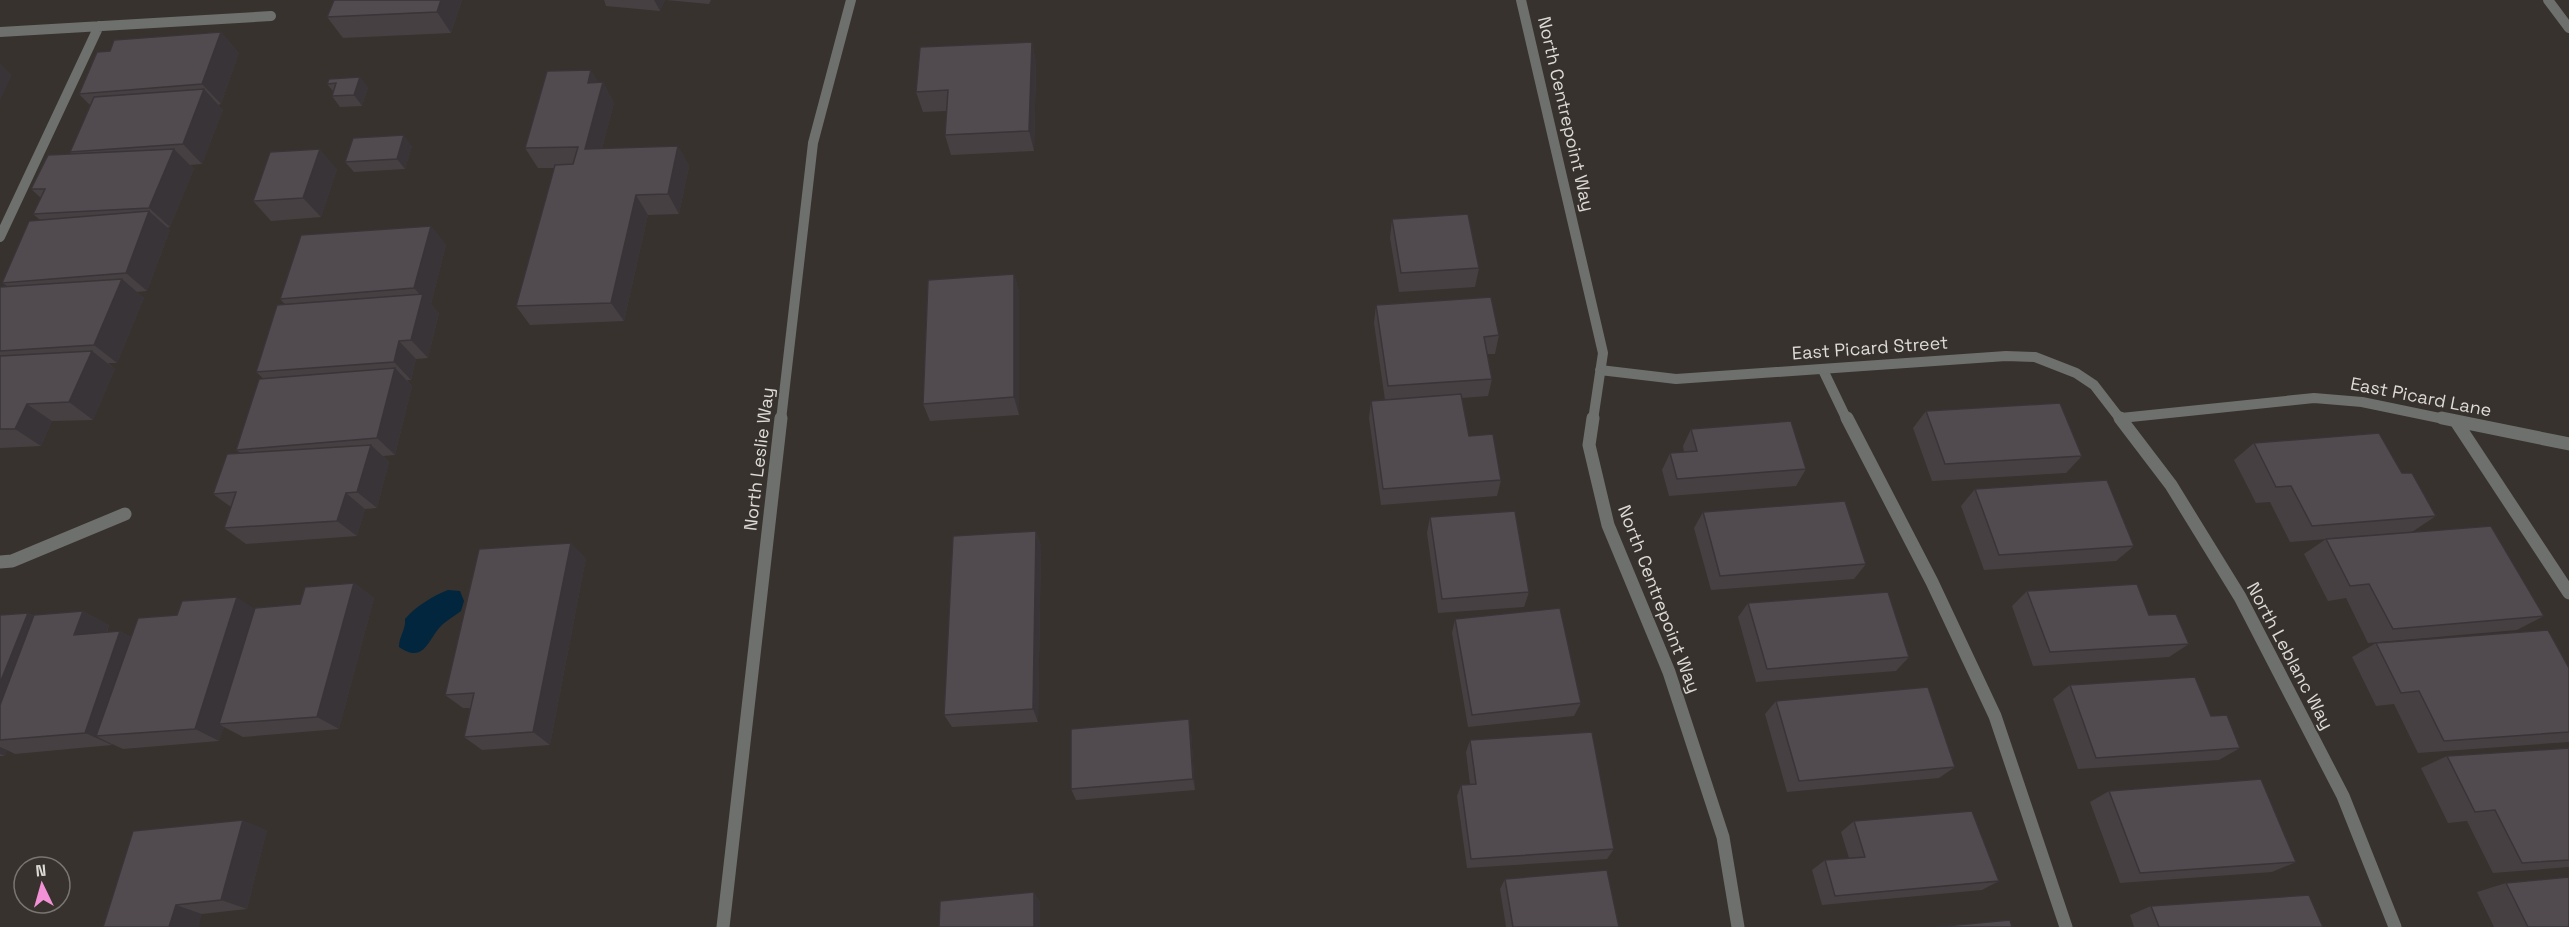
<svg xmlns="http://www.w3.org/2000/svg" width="2569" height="927" font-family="'Space Grotesk',sans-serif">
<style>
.water{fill:#01263e}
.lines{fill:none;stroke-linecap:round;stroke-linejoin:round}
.service-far1{stroke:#6d706d;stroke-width:10}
.service{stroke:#6d706d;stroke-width:13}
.minor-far1{stroke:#6d706d;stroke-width:10}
.minor{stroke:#6d706d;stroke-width:13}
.wall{fill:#464043}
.shaded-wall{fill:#393437}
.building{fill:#514a4e;stroke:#393437;stroke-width:1.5}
.labels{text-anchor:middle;stroke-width:4.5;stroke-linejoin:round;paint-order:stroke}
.street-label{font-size:18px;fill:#dcd9d6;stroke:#37322d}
</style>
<rect width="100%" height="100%" fill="#37322d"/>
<path class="water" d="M448 590 460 591 464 601 461 611C455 616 447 620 442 625 428 638 425 665 399 647 399 636 406 630 405 619 415 607 434 595 448 590Z"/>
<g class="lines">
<path class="service-far1" d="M1823 370 1847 420"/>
<path class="service" d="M1847 418 1932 582 1995 716 2066 927"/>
<path class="minor-far1" d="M1521 0 1603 353 1593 420
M2548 0 2569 28
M0 32 271 16
M0 237 99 26
M1600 370 1676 379 2006 356 2035 357 2076 373 2094 385 2121 420
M2121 418 2314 398 2362 402 2449 420
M781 420 813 143 851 0"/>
<path class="minor" d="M1593 418 1589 445 1608 525 1669 672 1723 837 1738 927
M2120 418 2171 485 2240 597 2343 796 2395 927
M2442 418 2569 444
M2457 423 2569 593
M0 562 12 561 125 514
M723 927 781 418"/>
</g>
<path class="wall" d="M462 0 451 33 343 38 327 17Z
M604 0H665L660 11 606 6Z
M666 0H711L709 4Z
M221 32 239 53 221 104 218 105 223 110 202 164 190 165 194 169 170 227 167 228 170 230 147 291 137 292 144 298 117 363H108L115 369 93 420 52 421 41 446 0 448V287L7 286 2 283 40 220 33 214 41 198 31 189 72 154 70 152 90 105 79 94 110 51Z
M1032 42 1036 63 1034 151 951 155 945 135 947 111 923 112 916 92Z
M591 70 598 82H603L614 103 602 149 678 146 689 166 679 214 648 215 624 321 530 325 516 306 554 168H538L525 148Z
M329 79 368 87 362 106 340 107 332 96 333 91 327 84Z
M412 146 405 169 354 172 345 162Z
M337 169 321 217 271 221 253 201Z
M1392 219 1479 268 1475 287 1399 292 1390 238Z
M431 226 446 245 431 304 439 313 428 358 416 359 411 380H407L412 386 395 455 383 456 389 462 377 508 365 509 357 536 246 544 224 528 231 507 213 494 241 453 236 450 264 379 256 372 286 305 280 299Z
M1014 274 1019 292V415L930 421 923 404Z
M1376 305 1499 335 1495 354H1487L1492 379 1488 396 1462 398 1469 436 1501 480 1497 496 1381 505 1369 418 1371 401 1385 400 1374 323Z
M1926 411 2082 456 2066 473 1932 481 1913 428Z
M1691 429 1806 469 1796 486 1669 496 1662 470 1670 453 1684 452 1683 446Z
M2254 443 2402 473 2436 516 2412 532 2290 542 2270 502 2256 503 2234 460Z
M1975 489 2134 546 2116 561 1984 570 1961 506Z
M1703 512 1866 564 1854 579 1711 590 1694 528Z
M1430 517 1529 592 1524 607 1438 613 1427 533Z
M1036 531 1041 546 1038 722 952 727 944 715Z
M2326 539 2544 616 2517 630 2368 643 2346 598 2328 601 2304 554Z
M586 558 550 745 482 750 464 737 470 708H463L445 695Z
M354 583 374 598 339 729 243 737 224 727 219 741 123 749 112 744V745L15 754 7 750 5 756H0V615L28 613 34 616 83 611 109 625 107 632 120 631 131 637 255 609 300 604Z
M2027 591 2149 615 2189 644 2169 657 2033 666 2012 606Z
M1748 603 1909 657 1896 671 1756 682 1738 617Z
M1455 619 1581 703 1574 716 1468 727 1452 633Z
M2376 643 2569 668V742L2418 753 2394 704 2376 706 2352 657Z
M2070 685 2211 716 2240 748 2219 760 2078 769 2053 699Z
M1776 701 1955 767 1939 778 1787 792 1765 714Z
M1191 732 1195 790 1076 800 1071 789Z
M1470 740 1614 849 1607 859 1467 868 1457 796 1461 785 1470 784 1466 752Z
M2569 748V867L2493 873 2467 821 2448 823 2421 768 2447 756Z
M2109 791 2296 862 2272 872 2120 883 2090 802Z
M1854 821 1999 881 1982 890 1822 905 1812 870 1825 860 1849 858 1841 832Z
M267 830 247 909 202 914 103 927Z
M1505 879 1619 927H1506L1500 889Z
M2506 883 2569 927H2494L2477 892Z
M2151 906 2323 927H2134L2130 915Z"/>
<path class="shaded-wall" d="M441 0H462L451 33 437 12Z
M654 0H665L660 11Z
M221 32 239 53 221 104 202 84Z
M1032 42 1036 63 1034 151 1029 131Z
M0 63 12 75 0 101Z
M591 70 601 87 603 82 614 103 597 169 585 149 588 83Z
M360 77 368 87 362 106 354 95Z
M204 89 223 110 202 164 183 144Z
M404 135 412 146 405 169 397 159Z
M678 146 689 166 679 214 668 194Z
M174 149 194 169 170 227 149 208Z
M320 149 337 169 321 217 303 198Z
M636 195 648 215 624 321 611 303Z
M149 211 170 230 147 291 126 273Z
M431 226 446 245 431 304 439 313 428 358 411 340 422 297 414 288Z
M1014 274 1019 292V415L1014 397Z
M122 279 144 298 117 363 94 345Z
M399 341 416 359 411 380 394 362Z
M92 351 115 369 93 420 69 402Z
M395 368 412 386 395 455 377 438Z
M27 404 52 421 41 446 15 429Z
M371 445 389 462 377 508 357 492Z
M346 493 365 509 357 536 337 521Z
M1036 531 1041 546 1038 722 1033 709Z
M571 543 586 558 550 745 533 732Z
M354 583 374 598 339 729 317 717Z
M237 597 260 612 219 724 224 727 219 741 195 729Z
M83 611 109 625 100 649 74 635Z
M28 613 55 628 0 740V683Z
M120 631 146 645 96 736 112 744V745L85 733Z
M1189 719 1191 732 1195 790 1193 779Z
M0 747 7 750 5 756 0 754Z
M243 820 267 830 247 909 221 900Z
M1034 892 1040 901V927H1034Z
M176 905 202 914 199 927H169Z"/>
<path class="building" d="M334 0H441L437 12 327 17Z
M221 32 202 84 79 94 97 52 110 51 114 40Z
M1032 42 1029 131 945 135 948 90 916 92 920 47Z
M591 70 588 83 603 82 585 149 678 146 668 194 636 195 611 303 516 306 555 165 573 164 578 147 525 148 547 71Z
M360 77 354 95 332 96 336 83 327 84 329 79Z
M204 89 183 144 70 152 94 97Z
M404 135 397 159 345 162 353 138Z
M174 149 149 208 33 214 45 189H31L48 155Z
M320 149 303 198 253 201 270 152Z
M149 211 126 273 2 283 29 221Z
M1468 214 1479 268 1401 273 1392 219Z
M431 226 414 288 280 299 301 235Z
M1014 274V397L923 404 928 280Z
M122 279 94 345 0 351V287Z
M423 294 411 340 399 341 394 362 256 372 277 305Z
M1491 297 1499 335 1484 337 1492 379 1388 386 1376 305Z
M92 351 69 402 27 404 15 429H0V356Z
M395 368 377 438 236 450 259 379Z
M1461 394 1469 436 1493 434 1501 480 1383 489 1371 401Z
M2060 403 2082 456 1945 464 1926 411Z
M1791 421 1806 469 1677 479 1670 453 1697 451 1691 429Z
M2379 433 2402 473H2412L2436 516 2312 526 2291 486 2276 487 2254 443Z
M371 445 357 492 346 493 337 521 224 528 236 492 213 494 227 454Z
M2107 480 2134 546 1999 555 1975 489Z
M1845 501 1866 564 1720 576 1703 512Z
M1515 511 1529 592 1442 599 1430 517Z
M2491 526 2544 616 2393 629 2369 584 2350 586 2326 539Z
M1036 531 1033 709 944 715 953 536Z
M571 543 533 732 464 737 474 693 445 695 479 549Z
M354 583 317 717 219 724 255 608 300 604 305 587Z
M2137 584 2149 615 2176 614 2189 644 2050 652 2027 591Z
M1888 592 1909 657 1767 669 1748 603Z
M237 597 195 729 96 736 138 618 177 615 182 601Z
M1560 608 1581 703 1472 715 1455 619Z
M83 611 74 635 120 631 85 733 0 740V705L34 615Z
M28 613 0 683V615Z
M2548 630 2569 668V732L2444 741 2419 691 2401 693 2376 643Z
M2195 677 2211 716 2227 715 2240 748 2096 758 2070 685Z
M1928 687 1955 767 1799 781 1776 701Z
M1189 719 1193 779 1071 789V729Z
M1592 732 1614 849 1471 859 1461 785 1476 784 1470 740Z
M2569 748V860L2522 863 2495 810 2475 812 2447 756Z
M2261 779 2296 862 2140 873 2109 791Z
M1972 811 1999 881 1835 896 1825 860 1865 857 1854 821Z
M243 820 221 900 176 905 169 927H103L133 831Z
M1607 870 1619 927H1513L1505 879Z
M2569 877V927H2528L2506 883Z
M1034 892V927H939L940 901Z
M2309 895 2323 927H2159L2151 906Z
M2010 920 2012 927H1935Z"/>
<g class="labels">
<g class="street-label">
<text transform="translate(1566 114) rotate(77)" y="6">North Centrepoint Way</text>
<text transform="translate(1870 348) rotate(-4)" y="6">East Picard Street</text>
<text transform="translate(2421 397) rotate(11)" y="6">East Picard Lane</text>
<text transform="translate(759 459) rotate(-83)" y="6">North Leslie Way</text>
<text transform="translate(1659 599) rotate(69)" y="6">North Centrepoint Way</text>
<text transform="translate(2290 656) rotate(62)" y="6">North Leblanc Way</text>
</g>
</g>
<g transform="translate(42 885) rotate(355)"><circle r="28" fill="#37322d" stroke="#797571" stroke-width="1.5"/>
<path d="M0-4.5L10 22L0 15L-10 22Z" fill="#f391d6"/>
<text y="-9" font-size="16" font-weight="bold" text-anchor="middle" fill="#dcd9d6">N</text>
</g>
</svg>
